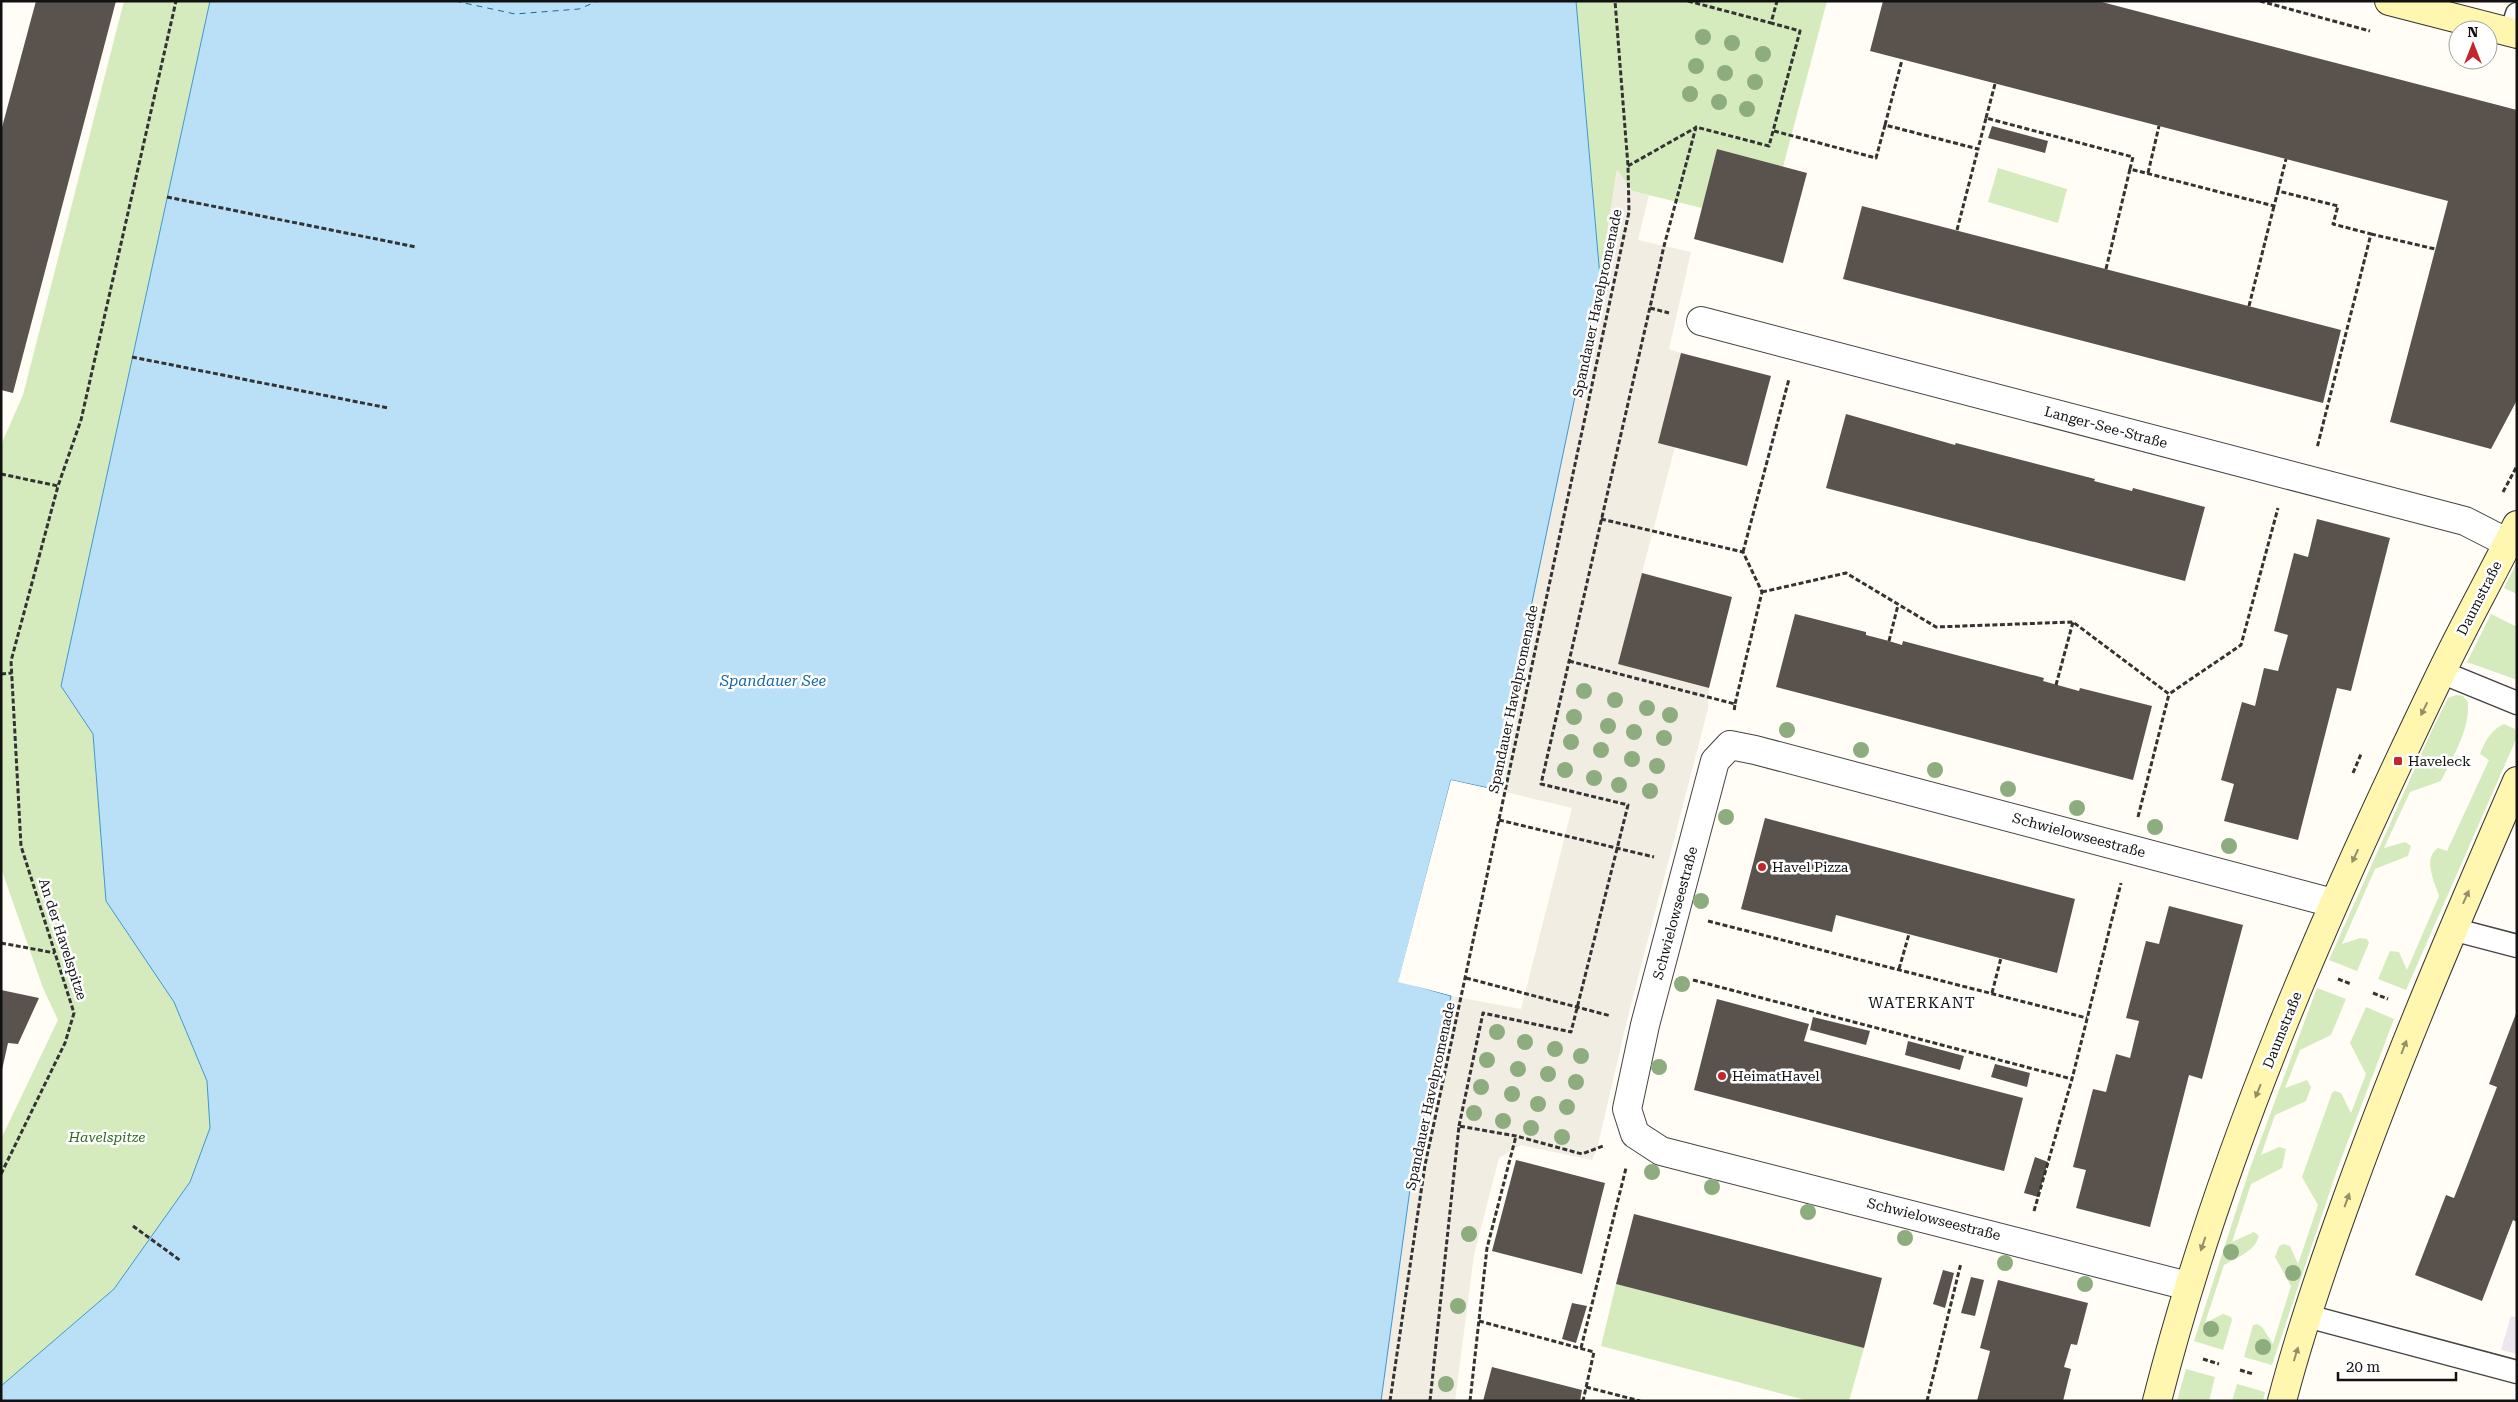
<svg xmlns="http://www.w3.org/2000/svg" width="2518" height="1402" font-family="'Roboto Serif',serif">
<style>
.industrial{fill:#eee6ef}
.green{fill:#d5ebbd}
.plaza{fill:#f1ede2}
.water{fill:#b9e0f7;stroke:#3f96cf}
.pier{fill:#fffdf5}
.lines{fill:none;stroke-linecap:round;stroke-linejoin:round}
.ferry{stroke:#1768a6;stroke-width:1;stroke-dasharray:6 5;stroke-linecap:butt}
.building{fill:#5a524d}
.service-casing{stroke:#444;stroke-width:25}
.minor-casing{stroke:#444;stroke-width:30}
.secondary-casing{stroke:#333;stroke-width:30}
.path{stroke:#333;stroke-width:3;stroke-dasharray:5 2.5;stroke-linecap:butt}
.service{stroke:#fff;stroke-width:22}
.minor{stroke:#fff;stroke-width:28}
.secondary{stroke:#fff6b0;stroke-width:28}
.tree{fill:#8dad7f}
.oneway{fill:#948f68}
.poi-dot{fill:#c4262e;stroke:#fff;stroke-width:2}
.labels{text-anchor:middle;stroke-width:5;stroke-linejoin:round;paint-order:stroke}
.street-label{font-size:14px;fill:#111;stroke:#fff}
.poi-label{font-size:14px;fill:#111;stroke:#fff;text-anchor:start}
.park-label{font-size:14px;font-style:italic;fill:#2f6b1f;stroke:#fff}
.water-label{font-size:15px;font-style:italic;fill:#1768a6;stroke:#fff}
.neighbourhood-label{font-size:15px;letter-spacing:1px;fill:#111;stroke:#fff}
</style>
<rect width="100%" height="100%" fill="#fffdf5"/>
<path class="industrial" d="M2511 1316 2517 1318V1354L2501 1350Z"/>
<path class="green" d="M124 1H210L61 686 93 734 106 901 174 1002 207 1081 211 1128 190 1182 114 1289 1 1386V1139L58 1020 43 988 1 868V445L23 395Z
M1576 1H1827L1783 167 1717 149 1702 208 1632 191 1617 170 1600 277Z
M1998 168 2067 189 2058 223 1988 202Z
M2517 562V594L2504 588Z
M2491 614 2517 627V680L2467 662Z
M2456 695 2463 696 2468 702C2470 730 2453 756 2441 781L2410 792 2384 848 2405 842 2411 846 2408 856 2375 869 2342 944 2360 938 2367 939 2369 943 2357 971 2329 960 2432 730 2448 698Z
M2504 724 2515 729 2517 737 2406 990 2378 979 2390 951 2399 952 2407 970 2439 896C2435 882 2422 859 2438 848L2447 851 2489 760 2480 754C2484 742 2492 729 2504 724Z
M2317 988 2346 999 2331 1035 2300 1050 2285 1088 2307 1080 2311 1087 2306 1101 2275 1115 2261 1155 2279 1147 2286 1149 2282 1168 2251 1184 2232 1242 2254 1232 2259 1236C2254 1252 2238 1257 2224 1265L2205 1323 2223 1314 2231 1317 2232 1320 2223 1350 2194 1341 2249 1171Z
M2366 1007 2394 1019 2337 1170 2272 1365 2244 1357 2253 1325 2257 1324 2262 1327 2273 1344 2291 1286 2275 1257 2279 1246 2284 1244 2290 1246 2298 1264 2318 1205 2302 1177 2332 1093 2335 1091 2341 1093 2351 1113 2366 1074 2350 1043Z
M1616 1284 1864 1348 1849 1401H1809L1601 1346Z
M2186 1369 2215 1377 2209 1401H2177Z
M2237 1384 2265 1392 2263 1401H2232Z"/>
<path class="plaza" d="M1617 169 1632 191 1649 195 1638 240 1691 252 1669 349 1681 353 1658 442 1675 447 1618 664 1709 688 1708 709 1627 1020 1597 1149 1592 1160 1521 1145 1499 1158 1474 1255 1455 1401H1381L1414 1160 1451 996 1521 1009 1572 808 1493 789 1600 277Z"/>
<path class="water" d="M210 1H1576L1600 277 1493 789 1451 780 1399 981 1451 996 1414 1160 1381 1401H1V1386L114 1289 190 1182 210 1128 207 1081 174 1002 106 901 93 734 61 686Z"/>
<path class="pier" d="M1451 780 1495 790 1493 792 1452 783 1401 980 1452 993 1454 996 1398 982Z"/>
<g class="lines">
<path class="ferry" d="M455 1 515 14 579 9 598 1"/>
</g>
<path class="building" d="M36 1H116L13 393 1 390V131Z
M1883 1H2098L2517 110V400L2491 449 2390 422 2448 201 1870 51Z
M1992 126 2048 141 2045 153 1988 138Z
M1717 149 1807 173 1783 263 1694 239Z
M1862 206 2341 330 2323 403 1843 279Z
M1681 353 1771 376 1747 466 1658 443Z
M1846 414 1955 445 1956 443 2095 479 2094 481 2132 491 2133 488 2205 507 2185 581 1826 488Z
M2317 519 2390 538 2351 691 2337 688 2298 840 2224 821 2234 784 2221 780 2242 702 2255 706 2264 668 2278 671 2288 635 2274 631 2294 553 2308 557Z
M1642 573 1732 597 1709 688 1618 664Z
M1795 614 1866 632V635L1889 641 1902 645 1903 641 2044 678 2043 681 2079 691 2080 688 2152 706 2133 780 1776 687Z
M1765 818 2075 899 2057 973 1836 915 1832 932 1741 909Z
M2169 906 2243 925 2202 1079 2189 1075 2150 1227 2076 1208 2086 1170 2073 1167 2093 1089 2106 1092 2116 1054 2130 1058 2139 1021 2126 1018 2146 941 2159 944Z
M1 990 39 998 18 1044 8 1043 2 1070Z
M1717 999 1809 1024 1804 1041 2023 1098 2004 1171 1694 1090Z
M2517 1011V1222L2513 1220 2482 1301 2415 1275 2446 1195 2454 1198 2465 1170 2497 1087 2489 1084Z
M1813 1017 1870 1031 1866 1045 1810 1030Z
M1908 1041 1964 1056 1960 1070 1905 1055Z
M1995 1064 2030 1073 2027 1087 1991 1077Z
M2035 1157 2048 1162 2038 1197 2024 1193Z
M1516 1160 1605 1183 1582 1274 1492 1251Z
M1634 1214 1882 1278 1864 1348 1616 1284Z
M1943 1270 1954 1273 1945 1308 1933 1304Z
M1971 1277 1984 1280 1975 1316 1961 1313Z
M1998 1280 2088 1303 2077 1345 2071 1344 2064 1367 2071 1369 2063 1401H1977L1990 1351 1980 1348Z
M1572 1303 1587 1306 1576 1343 1562 1339Z
M1492 1367 1582 1390 1580 1401H1483Z"/>
<g class="lines">
<defs>
<path id="service" d="M2511 33 2517 14
M2441 672 2517 703
M2452 929 2517 946
M2307 1316 2517 1372"/>
<path id="minor" d="M1701 321 2465 521 2508 543
M2188 1286 1661 1151 1635 1134 1627 1109 1645 1025 1715 761 1730 745 1755 750 2333 903"/>
<path id="secondary" d="M2389 1 2517 34
M2157 1401C2221 1149 2328 907 2441 673 2465 623 2492 575 2517 525
M2282 1401C2300 1332 2323 1265 2347 1199 2398 1057 2457 919 2517 781"/>
</defs>
<use href="#service" class="service-casing"/>
<use href="#minor" class="minor-casing"/>
<use href="#secondary" class="secondary-casing"/>
<path class="path" d="M1688 1 1771 23
M2260 1 2370 31
M1986 118 1995 84
M1885 125 1902 60
M1774 131 1876 158 1885 125 1978 149 1986 118 2133 157 2130 169 2274 206 2278 191 2338 206 2333 224 2371 234 2317 448
M1628 166 1695 128
M2148 173 2159 126
M2278 191 2286 159
M167 197 416 247
M1957 230 1978 149
M2371 234 2435 249
M2106 269 2130 169
M2249 306 2274 206
M1650 308 1669 313
M132 357 388 408
M1 474 58 486
M2503 492 2517 466
M1601 519 1743 552 1762 592 1735 704
M1743 552 1789 379
M1762 592 1846 573 1936 627 2073 622 2169 694 2241 645 2278 508
M1889 641 1898 605
M1569 661 1735 704 1734 712
M1 674 12 673
M2056 685 2073 622
M2353 773 2361 754
M2138 817 2169 694
M1499 820 1654 857
M1708 921 2087 1018
M1 943 55 953
M1899 969 1909 934
M1466 978 1611 1016
M2338 979 2351 984
M1693 980 2072 1079
M1992 993 2001 958
M2373 993 2388 999
M1459 1126 1483 1013 1571 1032 1628 805 1541 784 1664 246 1696 127 1769 146 1800 31 1771 23 1777 1
M1 1174 65 1043 74 1013 21 846 11 661 58 486 81 420 176 1
M2034 1211 2072 1079 2121 883
M133 1226 181 1261
M1479 1321 1594 1352 1583 1401
M1581 1348 1626 1168
M2203 1359 2219 1364
M2240 1370 2253 1374
M1586 1387 1640 1401
M1390 1401 1425 1165 1629 212 1628 166 1615 1
M1430 1401 1459 1126 1516 1136 1582 1154 1603 1146
M1470 1401 1487 1248 1516 1136
M1927 1401 1961 1263"/>
<use href="#service" class="service"/>
<use href="#minor" class="minor"/>
<use href="#secondary" class="secondary"/>
</g>
<g class="tree">
<circle cx="1703" cy="37" r="8"/>
<circle cx="1732" cy="43" r="8"/>
<circle cx="1763" cy="54" r="8"/>
<circle cx="1696" cy="66" r="8"/>
<circle cx="1725" cy="73" r="8"/>
<circle cx="1755" cy="82" r="8"/>
<circle cx="1690" cy="94" r="8"/>
<circle cx="1719" cy="102" r="8"/>
<circle cx="1747" cy="109" r="8"/>
<circle cx="1584" cy="691" r="8"/>
<circle cx="1615" cy="700" r="8"/>
<circle cx="1647" cy="708" r="8"/>
<circle cx="1670" cy="715" r="8"/>
<circle cx="1574" cy="717" r="8"/>
<circle cx="1608" cy="726" r="8"/>
<circle cx="1787" cy="730" r="8"/>
<circle cx="1634" cy="732" r="8"/>
<circle cx="1664" cy="738" r="8"/>
<circle cx="1571" cy="742" r="8"/>
<circle cx="1601" cy="750" r="8"/>
<circle cx="1861" cy="750" r="8"/>
<circle cx="1632" cy="759" r="8"/>
<circle cx="1657" cy="766" r="8"/>
<circle cx="1565" cy="770" r="8"/>
<circle cx="1935" cy="770" r="8"/>
<circle cx="1594" cy="778" r="8"/>
<circle cx="1619" cy="785" r="8"/>
<circle cx="2008" cy="789" r="8"/>
<circle cx="1650" cy="791" r="8"/>
<circle cx="2077" cy="808" r="8"/>
<circle cx="1726" cy="817" r="8"/>
<circle cx="2155" cy="827" r="8"/>
<circle cx="2229" cy="846" r="8"/>
<circle cx="1701" cy="901" r="8"/>
<circle cx="1682" cy="984" r="8"/>
<circle cx="1497" cy="1032" r="8"/>
<circle cx="1525" cy="1042" r="8"/>
<circle cx="1555" cy="1049" r="8"/>
<circle cx="1581" cy="1056" r="8"/>
<circle cx="1487" cy="1060" r="8"/>
<circle cx="1659" cy="1067" r="8"/>
<circle cx="1518" cy="1069" r="8"/>
<circle cx="1548" cy="1074" r="8"/>
<circle cx="1576" cy="1082" r="8"/>
<circle cx="1481" cy="1087" r="8"/>
<circle cx="1512" cy="1094" r="8"/>
<circle cx="1538" cy="1104" r="8"/>
<circle cx="1567" cy="1107" r="8"/>
<circle cx="1474" cy="1113" r="8"/>
<circle cx="1503" cy="1121" r="8"/>
<circle cx="1531" cy="1128" r="8"/>
<circle cx="1562" cy="1137" r="8"/>
<circle cx="1652" cy="1172" r="8"/>
<circle cx="1712" cy="1187" r="8"/>
<circle cx="1808" cy="1212" r="8"/>
<circle cx="1469" cy="1234" r="8"/>
<circle cx="1905" cy="1238" r="8"/>
<circle cx="2231" cy="1252" r="8"/>
<circle cx="2005" cy="1263" r="8"/>
<circle cx="2293" cy="1273" r="8"/>
<circle cx="2085" cy="1284" r="8"/>
<circle cx="1458" cy="1306" r="8"/>
<circle cx="2211" cy="1329" r="8"/>
<circle cx="2263" cy="1347" r="8"/>
<circle cx="1446" cy="1384" r="8"/>
</g>
<defs><path id="oneway-solid" d="M-6-.8H1V-3.2L6.5 0L1 3.2V.8H-6Z" transform="scale(1.25)"/></defs>
<g class="oneway">
<use href="#oneway-solid" transform="translate(2424 709) rotate(116)"/>
<use href="#oneway-solid" transform="translate(2355 856) rotate(115)"/>
<use href="#oneway-solid" transform="translate(2466 897) rotate(-66)"/>
<use href="#oneway-solid" transform="translate(2404 1047) rotate(-69)"/>
<use href="#oneway-solid" transform="translate(2258 1091) rotate(112)"/>
<use href="#oneway-solid" transform="translate(2347 1200) rotate(-70)"/>
<use href="#oneway-solid" transform="translate(2203 1244) rotate(109)"/>
<use href="#oneway-solid" transform="translate(2296 1354) rotate(-73)"/>
</g>
<g class="poi-dot">
<rect x="2393" y="756" width="10" height="10" rx="2.5"/>
<circle cx="1762" cy="867" r="5"/>
<circle cx="1722" cy="1076" r="5"/>
</g>
<g class="labels">
<g class="street-label">
<text transform="translate(1597 303) rotate(-78)" y="5">Spandauer Havelpromenade</text>
<text transform="translate(2106 427) rotate(15)" y="5">Langer-See-Straße</text>
<text transform="translate(2479 598) rotate(-63)" y="5">Daumstraße</text>
<text transform="translate(1513 699) rotate(-78)" y="5">Spandauer Havelpromenade</text>
<text transform="translate(2079 835) rotate(15)" y="5">Schwielowseestraße</text>
<text transform="translate(1675 913) rotate(-75)" y="5">Schwielowseestraße</text>
<text transform="translate(63 939) rotate(72)" y="5">An der Havelspitze</text>
<text transform="translate(2282 1030) rotate(-68)" y="5">Daumstraße</text>
<text transform="translate(1430 1096) rotate(-78)" y="5">Spandauer Havelpromenade</text>
<text transform="translate(1934 1219) rotate(14)" y="5">Schwielowseestraße</text>
</g>
<g class="poi-label">
<text x="2408" y="766">Haveleck</text>
<text x="1772" y="872">Havel Pizza</text>
<text x="1732" y="1081">HeimatHavel</text>
</g>
<g class="park-label">
<text x="107" y="1142">Havelspitze</text>
</g>
<g class="water-label">
<text x="773" y="686">Spandauer See</text>
</g>
<g class="neighbourhood-label">
<text x="1922" y="1008">WATERKANT</text>
</g>
</g>
<rect width="2518" height="1402" fill="none" stroke="#111111" stroke-width="5"/>
<g transform="translate(2473 45)"><circle r="24" fill="#ffffff" stroke="#a0a0a0"/>
<path d="M0-4L9 19L0 12L-9 19Z" fill="#c4262e"/>
<text y="-8" font-size="14" font-weight="bold" text-anchor="middle" fill="#111111">N</text>
</g>
<path d="M2338 1372v8h118v-8" fill="none" stroke="#111111" stroke-width="2.5"/>
<text x="2346" y="1372" font-size="15" fill="#111111" stroke="#ffffff" stroke-width="4" paint-order="stroke">20 m</text>
</svg>
